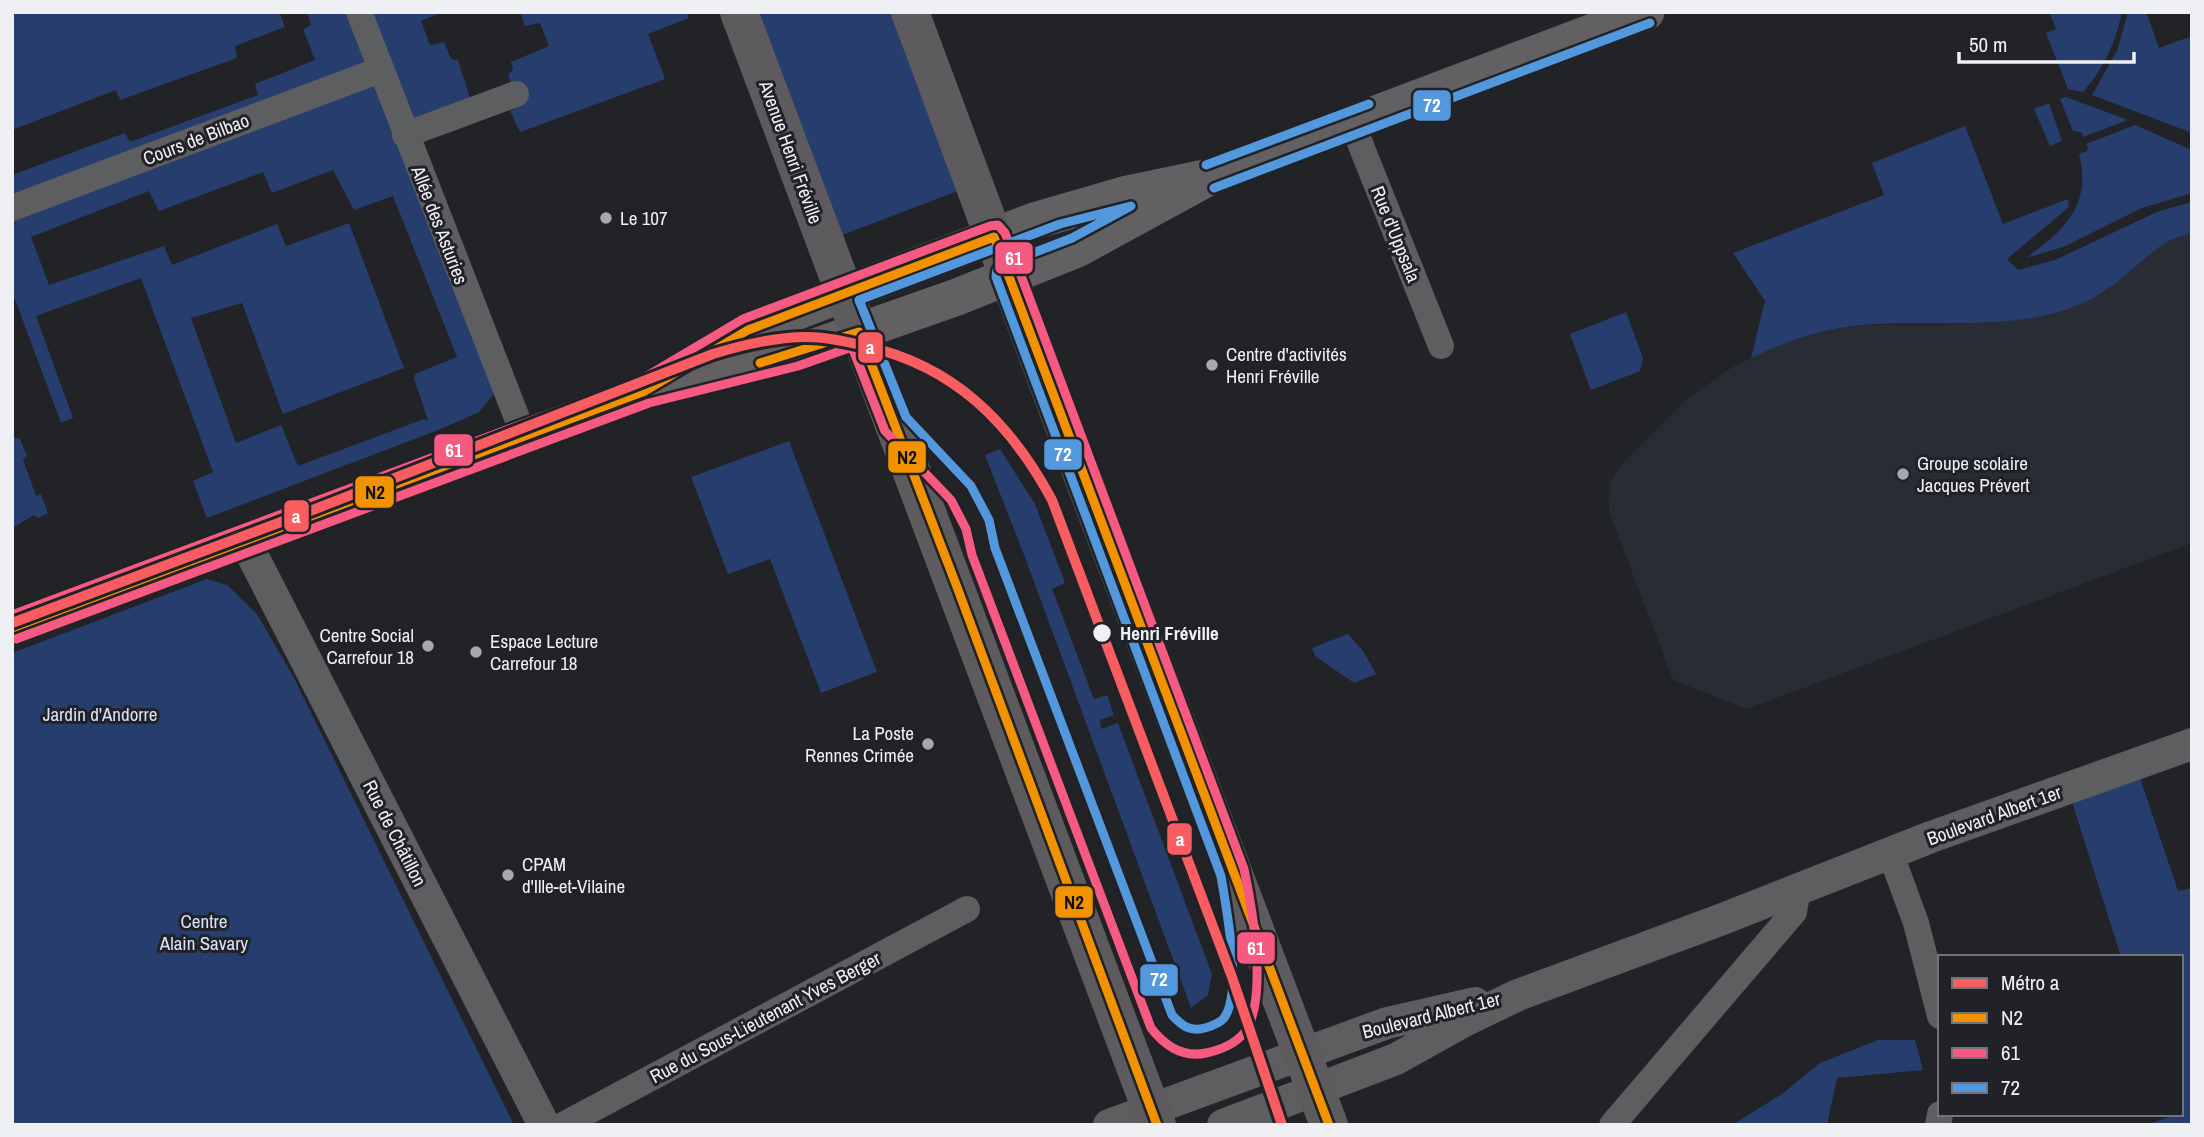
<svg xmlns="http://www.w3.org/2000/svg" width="2204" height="1137" font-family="'Archivo Narrow',sans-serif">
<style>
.built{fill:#282c35}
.green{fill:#273d6d;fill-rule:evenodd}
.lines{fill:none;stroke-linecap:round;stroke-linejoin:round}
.minor{stroke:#5c5e5f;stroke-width:26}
.tertiary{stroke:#5c5e5f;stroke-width:32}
.secondary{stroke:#626063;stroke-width:37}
.primary{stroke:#5e5b5e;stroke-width:38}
.bus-1-casing{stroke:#202227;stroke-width:14}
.bus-2-casing{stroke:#202227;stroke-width:14}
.bus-3-casing{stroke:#202227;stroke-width:14}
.bus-1{stroke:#f39200;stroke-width:9}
.bus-2{stroke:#f75a81;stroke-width:9}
.bus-3{stroke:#5398dd;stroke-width:9}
.metro-1-casing{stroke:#202227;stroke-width:16}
.metro-1{stroke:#f95d62;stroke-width:10}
.poi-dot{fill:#a7a8ab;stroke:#202227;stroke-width:2.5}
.stop-dot{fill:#eff0f3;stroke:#202227;stroke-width:2.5}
.labels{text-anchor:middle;stroke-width:6;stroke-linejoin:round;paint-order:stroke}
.street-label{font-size:19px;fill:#eff0f3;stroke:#202227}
.poi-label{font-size:19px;fill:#eff0f3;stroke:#202227;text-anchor:start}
.stop-label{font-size:19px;font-weight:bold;fill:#eff0f3;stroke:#202227;text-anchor:start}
.park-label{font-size:19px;fill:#d8e2f6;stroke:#202227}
.line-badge{stroke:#202227;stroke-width:2.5}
.badge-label{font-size:19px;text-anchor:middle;font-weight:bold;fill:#fff}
.pale-badge-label{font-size:19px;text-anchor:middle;font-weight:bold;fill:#111}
</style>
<rect width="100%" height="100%" fill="#212326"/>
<path class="built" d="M2192 233V543L1747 709 1673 680 1609 511 1610 482 1621 465 1688 398 1734 366 1751 358 1775 346 1830 329 1864 325H1941L2008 320 2059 310 2107 289 2159 247 2170 240Z"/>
<path class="green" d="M12 12H279L285 27 235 46 237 58 120 100 116 90 12 130Z
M313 12H354L494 394 479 412 441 429 207 518 193 481 213 472 141 278 36 316 73 418 61 423 15 299 12 300V175L125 133 130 142 258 95 255 84 315 60 303 29 311 25 308 14ZM333 170 354 210 393 196 457 357 415 374 414 379 428 420 424 419 298 466 281 425 236 443 191 318 242 303 283 414 404 368 349 223 286 246 277 224 172 265 164 246 49 285 31 237 149 191 159 211 263 172 272 193Z
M366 12H443L421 21 430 45 444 42 451 59 458 60 471 101 408 121Z
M520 12H687L689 18 648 34 665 79 520 132 510 111 519 107 508 74 513 70 511 62 549 46 540 23 525 26Z
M754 12H897L963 189 837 237Z
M2054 12H2122C2115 44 2104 68 2083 92L2068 89 2046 33 2056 29 2050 14Z
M2128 12H2146L2159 48 2192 36V133L2092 95 2117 51Z
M2066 97 2128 120 2083 137 2081 132 2073 131 2060 99Z
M2049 103 2062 141 2050 146 2034 109Z
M2135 125 2192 150V193L2142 208 2063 247 2026 258C2064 230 2092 206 2079 154L2089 150 2086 144Z
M1965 126 2003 224 2068 199 2069 207 2007 259 2018 270 2055 260 2159 211 2192 202V233L2170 240 2159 247C2137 264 2116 286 2091 299 2024 334 1935 319 1863 325 1824 328 1786 341 1751 358L1765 301 1733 253 1884 195 1872 163Z
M1626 312 1643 358 1640 371 1591 390 1570 334Z
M12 430 15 438 20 439 27 456 23 460 36 496 41 494 48 513 38 518 34 515 14 527 12 525Z
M789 441 877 672 821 693 770 559 728 574 691 477Z
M1000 449 1035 504 1065 583 1052 589 1094 699 1107 695 1114 715 1100 720 1101 729 1118 723 1212 974 1208 995 1191 1008 1026 560 985 455Z
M207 579 227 585 257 614 293 676 514 1125H12V653Z
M1348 634 1363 651 1376 674 1354 683 1315 656 1312 648Z
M2135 763 2178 891 2192 888V1125H2146L2172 1116 2171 1114H2181V957H2121L2068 789Z
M1878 1040H1915L1923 1070 1837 1078 1827 1125H1732L1782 1094 1820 1063Z"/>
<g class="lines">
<path class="minor" d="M359 12 524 436
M1352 123 1441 346
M405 135 516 94
M12 208 380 70
M1890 852 1916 923 1940 1016
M563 1125 967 909
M1612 1125 1794 912 1798 889
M1938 1125 1940 1114"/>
<path class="tertiary" d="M245 541 544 1125
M1109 1125 1387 1023 1475 1003
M1223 1125 1396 1059 1464 1021 1518 995 1720 920 1931 837 2192 744"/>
<path class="secondary" d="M679 371 748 330 1034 221 1127 194 1209 177 1646 12
M12 628 645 391 795 354 957 297 1077 249 1209 177"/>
<path class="primary" d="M739 12 1157 1125
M910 12 1074 453 1329 1125"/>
<defs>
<path id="bus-1" d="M760 363 859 332 957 587 1157 1125
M12 628 645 391 748 330 994 237 1329 1125"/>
<path id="bus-2" d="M12 615 640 380 743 319 990 226 998 225 1005 233 1244 869C1252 907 1269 1001 1244 1033 1235 1044 1220 1050 1206 1053 1183 1058 1165 1046 1151 1028L972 555 966 529 951 500 885 431 852 347 798 366 649 403 16 639"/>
<path id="bus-3" d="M1206 165 1369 104
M1214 188 1650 23
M1131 206 1072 238 1002 265 997 270 996 277 1221 876C1226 907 1243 992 1224 1018 1220 1023 1212 1026 1205 1028 1190 1032 1182 1026 1172 1015L995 548 989 520 971 486 906 417 859 300 1060 224Z"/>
</defs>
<use href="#bus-1" class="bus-1-casing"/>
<use href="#bus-2" class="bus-2-casing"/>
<use href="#bus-3" class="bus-3-casing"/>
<use href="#bus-1" class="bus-1"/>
<use href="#bus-2" class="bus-2"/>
<use href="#bus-3" class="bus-3"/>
<defs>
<path id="metro-1" d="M12 623 305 513 713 354C742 345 772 338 802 337 823 336 845 341 865 346 954 366 1010 422 1052 500L1232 977 1282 1125"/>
</defs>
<use href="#metro-1" class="metro-1-casing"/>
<use href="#metro-1" class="metro-1"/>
</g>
<g class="poi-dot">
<circle cx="606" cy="218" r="7"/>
<circle cx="1212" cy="365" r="7"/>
<circle cx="1903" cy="474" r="7"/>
<circle cx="428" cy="646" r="7"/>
<circle cx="476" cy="652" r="7"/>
<circle cx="928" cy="744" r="7"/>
<circle cx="508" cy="875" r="7"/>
</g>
<circle class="stop-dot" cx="1102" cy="633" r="10"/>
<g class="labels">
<g class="street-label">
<text transform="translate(196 139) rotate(-21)" y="7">Cours de Bilbao</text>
<text transform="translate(791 152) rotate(70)" y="7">Avenue Henri Fréville</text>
<text transform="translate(440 225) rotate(69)" y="7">Allée des Asturies</text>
<text transform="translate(1396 234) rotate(68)" y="7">Rue d'Uppsala</text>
<text transform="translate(1994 815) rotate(-20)" y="7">Boulevard Albert 1er</text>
<text transform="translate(395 833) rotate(63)" y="7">Rue de Châtillon</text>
<text transform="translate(1431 1015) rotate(-14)" y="7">Boulevard Albert 1er</text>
<text transform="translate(765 1017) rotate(-28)" y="7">Rue du Sous-Lieutenant Yves Berger</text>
</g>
<g class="poi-label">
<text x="620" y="225">Le 107</text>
<text x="1226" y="361">Centre d'activités<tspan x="1226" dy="22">Henri Fréville</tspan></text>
<text x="1917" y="470">Groupe scolaire<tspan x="1917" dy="22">Jacques Prévert</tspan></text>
<text x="414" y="642" text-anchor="end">Centre Social<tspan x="414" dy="22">Carrefour 18</tspan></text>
<text x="490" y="648">Espace Lecture<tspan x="490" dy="22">Carrefour 18</tspan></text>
<text x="914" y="740" text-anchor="end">La Poste<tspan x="914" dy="22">Rennes Crimée</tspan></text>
<text x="522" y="871">CPAM<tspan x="522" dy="22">d'Ille-et-Vilaine</tspan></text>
</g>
<g class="stop-label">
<text x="1120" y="640">Henri Fréville</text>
</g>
<g class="park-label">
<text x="100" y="721">Jardin d'Andorre</text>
<text x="204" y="928">Centre<tspan x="204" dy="22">Alain Savary</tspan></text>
</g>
</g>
<g class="line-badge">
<rect x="1412" y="89" width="40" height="33" rx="7" fill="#5398dd"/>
<rect x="994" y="241" width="40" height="34" rx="7" fill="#f75a81"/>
<rect x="857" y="331" width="27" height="33" rx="7" fill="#f95d62"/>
<rect x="433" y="433" width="41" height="34" rx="7" fill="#f75a81"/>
<rect x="1043" y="438" width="40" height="33" rx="7" fill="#5398dd"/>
<rect x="887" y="440" width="40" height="34" rx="7" fill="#f39200"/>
<rect x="354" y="475" width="41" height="34" rx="7" fill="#f39200"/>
<rect x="283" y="499" width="27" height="34" rx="7" fill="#f95d62"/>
<rect x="1166" y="822" width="27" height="34" rx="7" fill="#f95d62"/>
<rect x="1054" y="885" width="40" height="34" rx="7" fill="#f39200"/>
<rect x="1236" y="931" width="40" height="34" rx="7" fill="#f75a81"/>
<rect x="1139" y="963" width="40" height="34" rx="7" fill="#5398dd"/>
</g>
<g class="badge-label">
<text x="1432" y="112">72</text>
<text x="1014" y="265">61</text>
<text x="870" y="354">a</text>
<text x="454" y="457">61</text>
<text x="1063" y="461">72</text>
<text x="296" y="523">a</text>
<text x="1180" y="846">a</text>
<text x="1256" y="955">61</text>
<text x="1159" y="986">72</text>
</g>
<g class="pale-badge-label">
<text x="907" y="464">N2</text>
<text x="375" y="499">N2</text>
<text x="1074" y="909">N2</text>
</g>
<rect width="2204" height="1137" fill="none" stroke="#eff0f3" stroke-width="28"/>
<rect x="1938" y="955" width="245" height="161" fill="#202227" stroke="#737479" stroke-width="2"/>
<rect x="1952" y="978" width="35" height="10" fill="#f95d62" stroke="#737479" stroke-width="2"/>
<text x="2001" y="990" font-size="21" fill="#eff0f3">Métro a</text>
<rect x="1952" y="1013" width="35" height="10" fill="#f39200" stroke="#737479" stroke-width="2"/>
<text x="2001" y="1025" font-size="21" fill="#eff0f3">N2</text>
<rect x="1952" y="1048" width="35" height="10" fill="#f75a81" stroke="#737479" stroke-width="2"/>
<text x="2001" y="1060" font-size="21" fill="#eff0f3">61</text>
<rect x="1952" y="1083" width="35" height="10" fill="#5398dd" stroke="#737479" stroke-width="2"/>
<text x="2001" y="1095" font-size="21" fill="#eff0f3">72</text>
<path d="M1959 52v10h175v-10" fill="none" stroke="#eff0f3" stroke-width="3.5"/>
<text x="1969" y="52" font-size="21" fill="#eff0f3" stroke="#202227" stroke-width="5" paint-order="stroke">50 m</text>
</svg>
